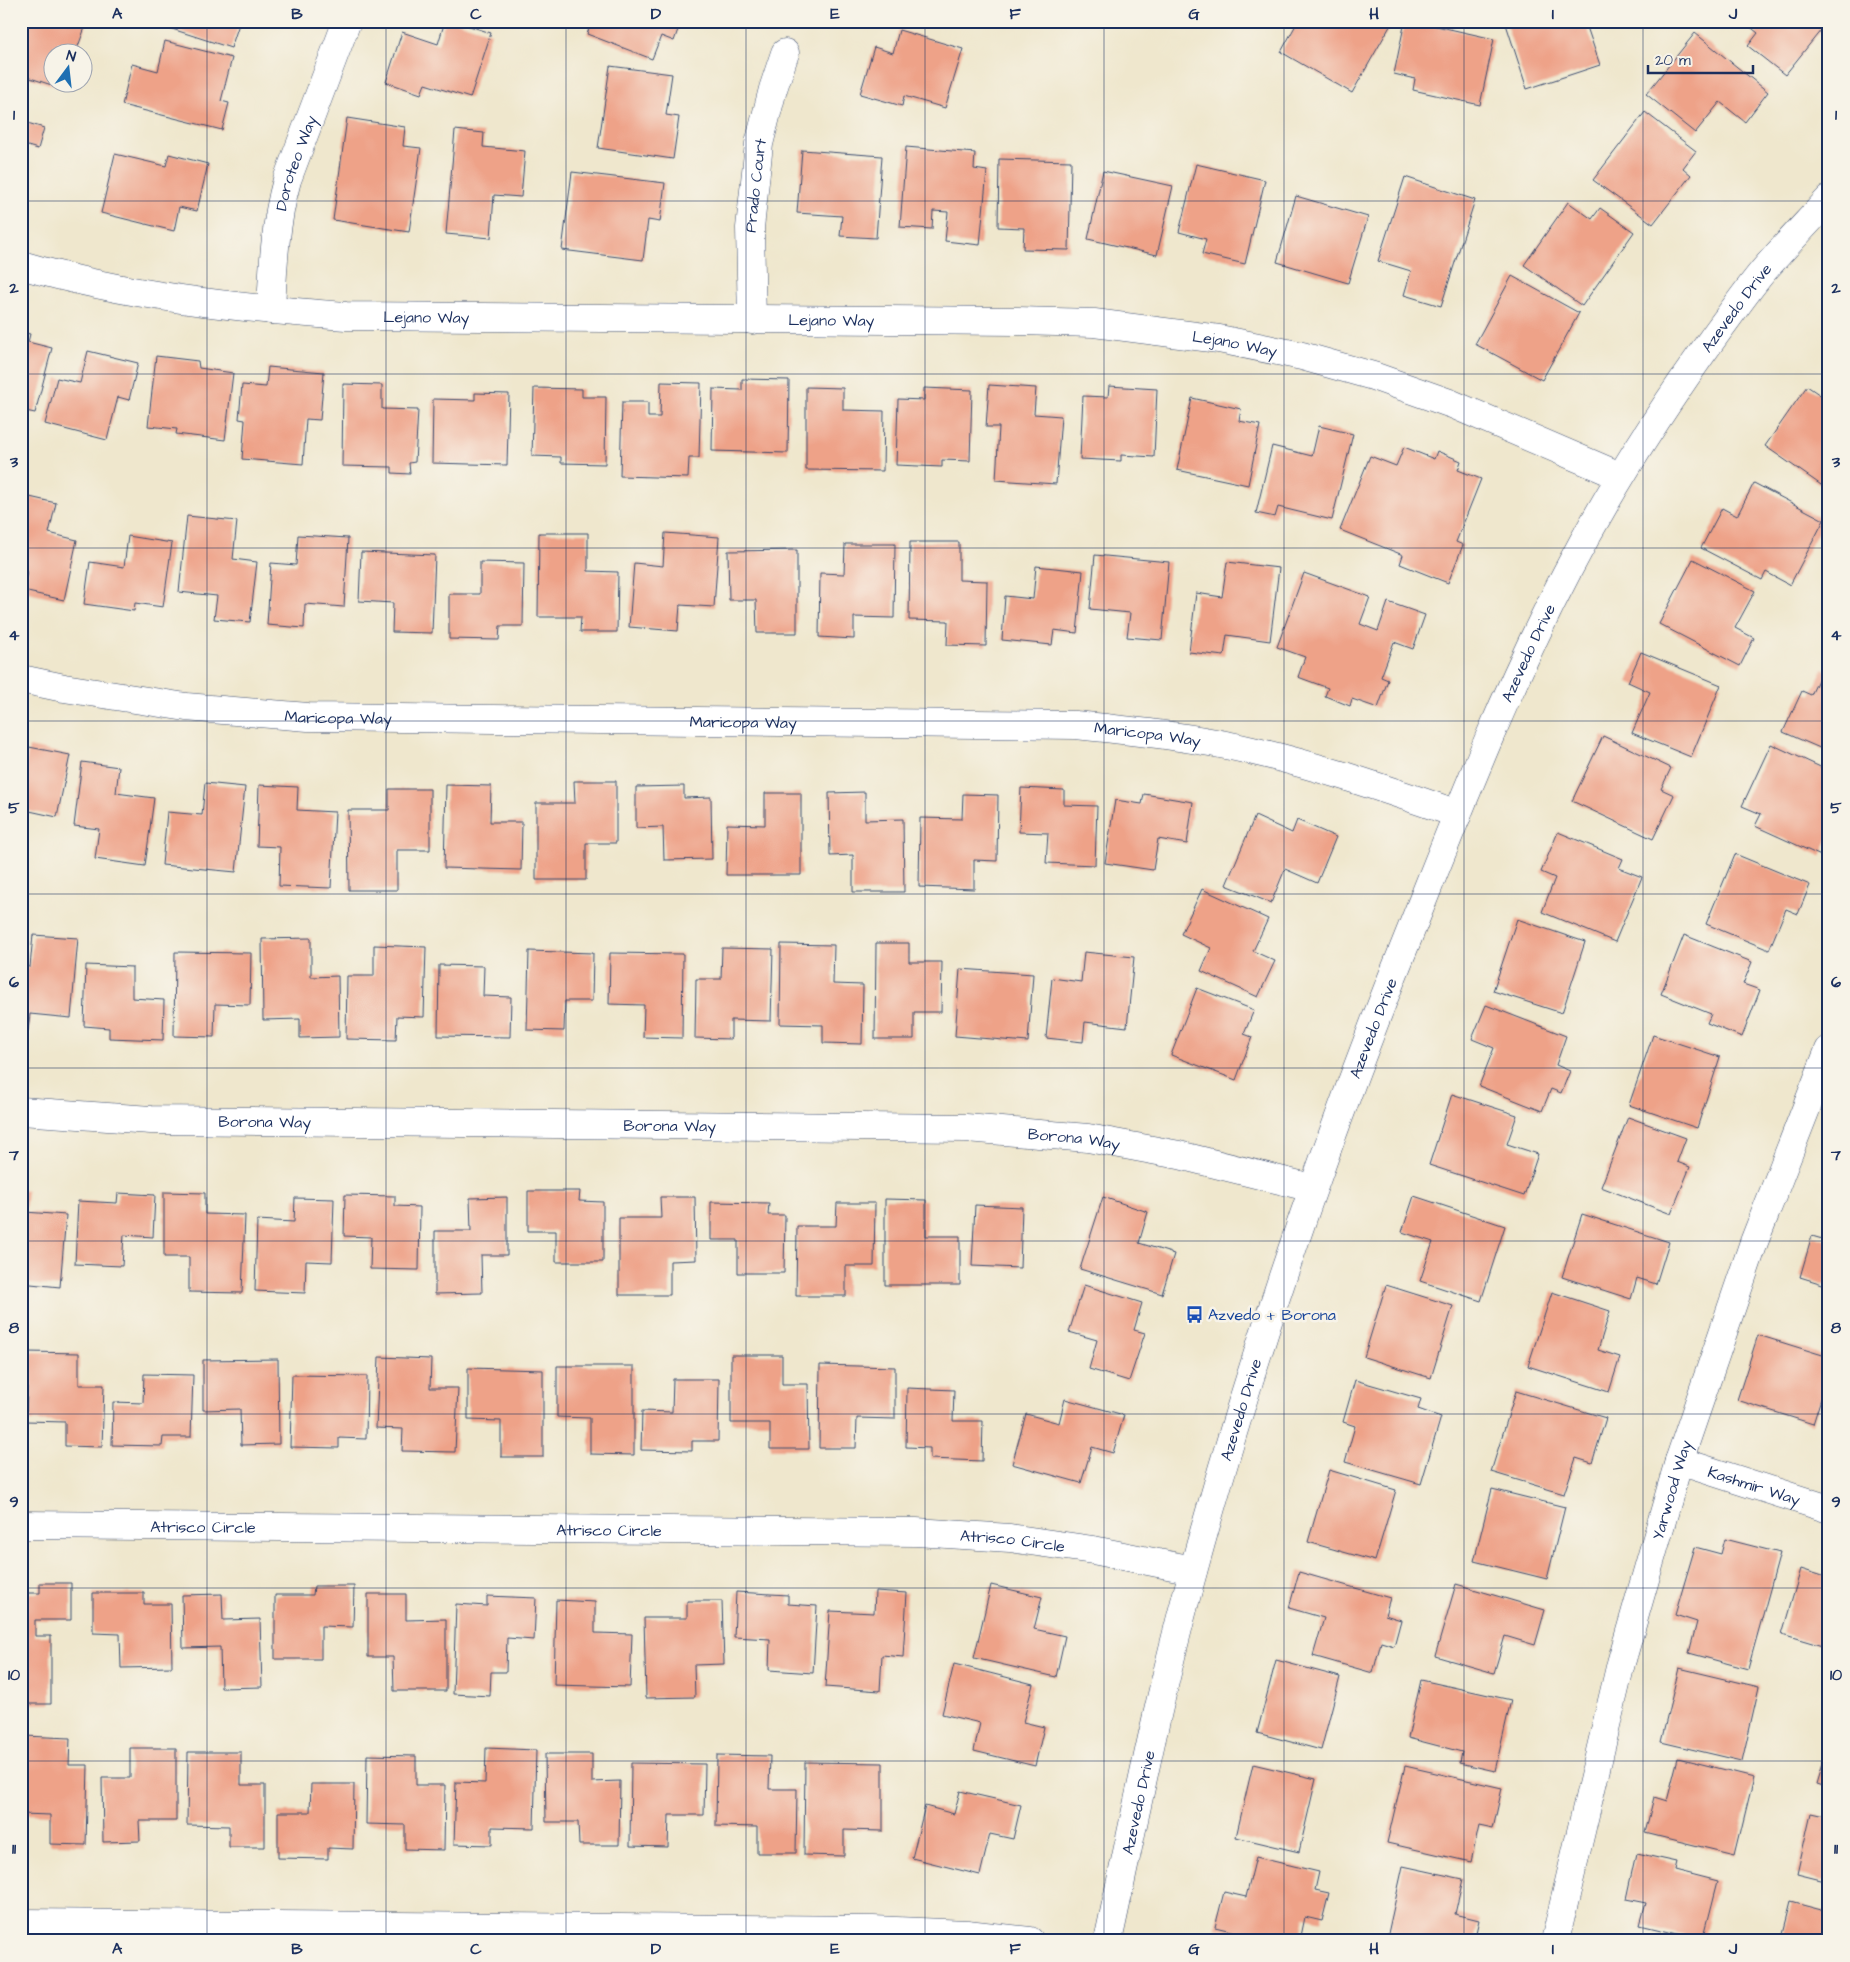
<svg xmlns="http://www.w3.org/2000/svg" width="1850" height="1962" font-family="'Architects Daughter',sans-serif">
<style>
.building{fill:#eea288}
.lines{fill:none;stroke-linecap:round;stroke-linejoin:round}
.minor-casing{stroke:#3b4b6f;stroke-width:29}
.minor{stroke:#fff;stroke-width:28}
.grid{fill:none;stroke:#1b2f5e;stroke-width:1;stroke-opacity:0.55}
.labels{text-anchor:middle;stroke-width:5;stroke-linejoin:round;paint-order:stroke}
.street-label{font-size:16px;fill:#1b2f5e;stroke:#f7f3e8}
.transit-label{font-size:16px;fill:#164399;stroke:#f7f3e8;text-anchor:start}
.neatline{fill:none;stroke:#1b2f5e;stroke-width:2}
.grid-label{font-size:16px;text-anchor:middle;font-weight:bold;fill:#1b2f5e}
</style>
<rect width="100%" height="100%" fill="#f7f3e8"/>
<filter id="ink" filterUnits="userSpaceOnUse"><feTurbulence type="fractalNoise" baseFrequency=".02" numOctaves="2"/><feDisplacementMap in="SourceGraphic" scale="10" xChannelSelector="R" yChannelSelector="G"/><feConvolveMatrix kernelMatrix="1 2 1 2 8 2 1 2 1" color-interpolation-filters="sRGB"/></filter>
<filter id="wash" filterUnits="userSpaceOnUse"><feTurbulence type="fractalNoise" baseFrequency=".0096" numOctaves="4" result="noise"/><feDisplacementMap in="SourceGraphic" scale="20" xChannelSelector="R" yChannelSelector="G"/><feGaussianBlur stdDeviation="1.12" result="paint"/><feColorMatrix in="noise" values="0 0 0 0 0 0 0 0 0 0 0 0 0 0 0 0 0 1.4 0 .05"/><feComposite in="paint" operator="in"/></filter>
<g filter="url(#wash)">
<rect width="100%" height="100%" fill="#efe7cd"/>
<g id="blocks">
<path class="building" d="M21 21 87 22 76 52H52V82H66L64 89 21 75Z
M171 21H240L231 48 169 28Z
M445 21H454L491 33 470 98 425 84 421 94 386 82 402 32 438 44Z
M592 21H681L674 41 661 36 652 59 587 34Z
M1298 21H1393L1352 93 1281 52Z
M1405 21H1414L1494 39 1480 105 1413 90 1415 79 1394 74Z
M1505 21H1585L1600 65 1527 89Z
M1743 21H1820L1825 25 1785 75 1748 46 1758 33Z
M899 30 963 49 945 108 904 96 902 106 860 94 874 47 893 53Z
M1695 33 1768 92 1745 122 1720 102 1695 133 1646 94Z
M165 41 232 58 221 101 229 103 222 130 122 105 132 64 158 71Z
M610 66 672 74 666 115 679 117 673 159 598 148Z
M1645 112 1696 151 1683 168 1691 175 1653 224 1593 180Z
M347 118 405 127 403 146 421 148 409 232 333 220Z
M21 121 44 128 38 149 21 144Z
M455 130 484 133 483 147 525 151 521 197 494 195 491 238 446 234Z
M906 147 975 153 974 169 987 171 980 245 945 241 948 212 933 211 932 229 900 227Z
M802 150 882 156 876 238 840 236 842 216 797 213Z
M115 154 166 166 169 154 208 164 197 211 179 207 174 231 101 213Z
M999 159 1071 161 1069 250 1023 249 1024 228 998 227Z
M1196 164 1265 180 1245 264 1202 254 1206 239 1179 232Z
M1103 171 1173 186 1157 255 1088 239Z
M572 172 665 183 660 222 648 220 643 260 562 250Z
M1405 177 1475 200 1441 306 1404 295 1411 271 1378 261Z
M1296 196 1368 217 1348 283 1277 262Z
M1568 202 1592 219 1600 208 1634 232 1582 306 1524 265Z
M1512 276 1579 313 1542 380 1475 344Z
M21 332 30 334 28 342 52 348 35 413 21 410Z
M88 351 138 363 129 400 118 397 107 440 45 424 57 378 80 383Z
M156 356 198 361 199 368 233 373 225 440 176 434 177 429 148 426Z
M268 367 324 372 320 420 306 419 303 464 242 459 245 420 239 419 242 385 266 387Z
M742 379 789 380 788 453 712 451 713 389 742 390Z
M661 382 701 383 699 458H689L688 478 620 476 622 402H648V417H660Z
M343 384 382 385V409L418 410 415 462 409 463 410 474 392 473V467L342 466Z
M989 385 1036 388 1034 414 1061 416 1056 484 996 480 999 427H986Z
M1109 386 1157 389 1154 457 1121 455V461L1080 459 1083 396 1108 397Z
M1807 386 1829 401V480L1824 487 1765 446Z
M806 387 843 388V410L884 411 883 471 806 470Z
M534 388 582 389V397H606L605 464 561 463V457L532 456Z
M924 388 972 390 970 461 942 460V467L896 465 898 399 924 400Z
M475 393 509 394 507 465 432 463 433 399 475 400Z
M1192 398 1241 409 1239 421 1260 425 1248 485 1177 470Z
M1319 426 1353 434 1332 520 1278 507 1275 517 1256 513 1272 446 1312 456Z
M1404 447 1434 459 1437 451 1461 461 1458 470 1481 479 1456 542 1463 545 1448 583 1400 564 1403 555 1340 530 1370 456 1396 466Z
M1754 483 1824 520 1790 585 1766 572 1762 580 1701 548 1722 508 1737 516Z
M21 495 56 503 49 533 77 540 64 600 23 591 27 571 21 569Z
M187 516 237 521 233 559 257 562 250 622 214 619 217 596 179 592Z
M539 533H588V571L618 572 617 632H580L581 617H538Z
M665 533 719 537 714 607 680 605 678 631 629 627 634 563 663 566Z
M298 535 348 538 344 607 305 604 304 628 267 625 271 563 296 565Z
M128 536 172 543 163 607 135 603 134 611 84 604 90 562 124 567Z
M910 542H959V580L987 581 986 646 947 645 948 621 909 620Z
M845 544H895L894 618 854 617V639L819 637 820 573 844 574Z
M797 550V633H757L756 600H729L728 551Z
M361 552 435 555 432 633 392 632 393 603 359 601Z
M1095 555 1169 562 1162 640 1127 637 1130 613 1090 609Z
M1693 559 1755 591 1735 628 1754 638 1740 666 1659 624Z
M480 562 524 563 523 626H500L499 640 449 639V594H480Z
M1227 562 1279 568 1270 641 1227 635 1224 656 1189 652 1196 593 1222 597Z
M1036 566 1083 571 1077 633 1054 630 1052 645 1002 640 1005 596 1033 599Z
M1304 573 1370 597 1360 624 1378 631 1388 602 1425 615 1413 649 1394 642 1381 677 1388 680 1378 708 1352 699 1350 706 1325 696 1328 688 1298 677 1305 657 1277 647Z
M1641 652 1721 685 1691 757 1632 733 1650 692 1628 682Z
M1823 669 1829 672V752L1783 732 1802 691 1811 695Z
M1603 736 1671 768 1661 789 1674 795 1653 839 1572 801Z
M1771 744 1829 771V802L1826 809 1829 810V838L1821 856 1755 826 1761 814 1742 806Z
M29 747 70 755 57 817 25 810 21 821V769H25Z
M82 762 119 767 116 793 154 798 145 866 95 859 99 829 74 826Z
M574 781H616V843H586V880H536V803H575Z
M205 783 245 787 236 872 162 865 167 812 202 815Z
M259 785 298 787 297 810 335 812 331 888 279 886 280 847 257 846Z
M446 785 491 786 490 822H522L521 870 444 868Z
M684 786V798L711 797 712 859 664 860 663 827 636 828V787Z
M1021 788 1064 790V805L1097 806 1095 865 1046 863 1048 833 1019 832Z
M389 789H430V850H397V890H349L348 810H389Z
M865 792V820L903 819 904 892H853V855L830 856 829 793Z
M765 793H801V875H726L727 824 765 825Z
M963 794 998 795 997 861 974 860V889L919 887 920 818 962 819Z
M1144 794 1193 802 1187 844 1158 839 1153 870 1105 863 1115 800 1142 804Z
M1255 816 1292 833 1297 820 1336 837 1317 883 1285 869 1271 903 1226 885Z
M1558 832 1623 859 1619 868 1642 877 1615 942 1542 912 1555 878 1541 872Z
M1735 854 1810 885 1798 914 1786 909 1769 950 1706 924Z
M1202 889 1268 919 1253 951 1275 961 1258 997 1201 971 1211 948 1181 934Z
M1517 919 1585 942 1562 1013 1493 991Z
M33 935 78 938 71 1018 30 1014 28 1031 21 1030V966L30 967Z
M1684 935 1752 962 1743 984 1760 990 1742 1037 1707 1023 1711 1014 1661 994Z
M311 938V977L338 976 339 1037 300 1038V1019L263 1020 262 939Z
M876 943H909V962H942L941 1012H914V1039H875Z
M781 944 834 945 833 984 863 985 862 1044 823 1043V1025L780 1024Z
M374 945 426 947 424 1017 397 1016 396 1040 346 1039 347 976H374Z
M722 948 773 949 771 1021 731 1020V1039L695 1038 696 979H721Z
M529 951 593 953 592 1001H565L564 1031 527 1030Z
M175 952 251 953 250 1005 215 1004 214 1037 174 1036Z
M1084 952 1134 957 1127 1027 1085 1022 1083 1042 1046 1038 1052 978 1081 982Z
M610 953 683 954 682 1038 643 1037 644 1005 609 1004Z
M86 965 132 967V998L164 1000 163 1040 109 1038V1028L84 1026Z
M439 965 484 966 483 996 511 997 510 1037 438 1036Z
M960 969 1033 974 1028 1042 955 1036Z
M1197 988 1254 1010 1244 1034 1252 1037 1236 1080 1171 1055Z
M1486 1005 1566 1036 1556 1065 1570 1071 1561 1093 1551 1089 1542 1111 1479 1086 1494 1048 1472 1039Z
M1653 1035 1720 1057 1697 1128 1629 1105Z
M1452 1094 1517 1115 1507 1144 1538 1154 1524 1196 1429 1165Z
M1628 1117 1686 1138 1677 1162 1690 1167 1671 1214 1601 1187Z
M21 1190 27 1191 25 1212 66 1215 60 1287 21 1283Z
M528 1191H580L579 1201 603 1202V1262H556V1231H528Z
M164 1192 205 1193V1214L245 1215 242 1293 189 1292V1257H164Z
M118 1193 155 1195 153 1237 124 1235 122 1266 75 1264 78 1201 117 1203Z
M345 1195 395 1196V1206L420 1207 419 1270 370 1269 371 1237 344 1236Z
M1414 1196 1505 1226 1481 1301 1420 1281 1433 1242 1402 1232Z
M507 1197V1255H481L482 1293 435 1294V1231H471L470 1198Z
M660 1197H695L696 1260 670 1261V1295H619V1218H661Z
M1103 1197 1148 1212 1139 1243 1174 1254 1162 1294 1080 1269Z
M295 1198 334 1199 332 1262 306 1261 305 1293 255 1291 257 1220 294 1222Z
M885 1199 926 1200V1236H960V1285H885Z
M711 1202 769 1203 768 1215H785L784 1273H738V1240H711Z
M837 1203H875L874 1266H846V1296H796L797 1226H836Z
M975 1205 1022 1207 1020 1268 972 1266Z
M1582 1214 1669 1242 1656 1284 1637 1278 1631 1299 1562 1277Z
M1812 1236 1829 1241V1286L1800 1277Z
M1084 1285 1142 1303 1134 1330 1145 1333 1129 1381 1089 1369 1097 1340 1069 1332Z
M1386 1285 1453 1306 1431 1378 1364 1357Z
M1552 1292 1610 1311 1598 1350 1620 1357 1609 1392 1528 1366Z
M1758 1335 1829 1357V1373L1813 1424 1737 1400Z
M28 1352 79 1353V1385H104L102 1447 65 1446V1422L26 1421Z
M731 1355H782V1384H808L809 1449H770V1423H731Z
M379 1357 431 1359 430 1388H458L455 1452 402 1451 403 1429 376 1428Z
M278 1359 279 1444 241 1445 240 1409 203 1410V1360Z
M820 1365 895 1367V1419L857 1418 856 1448H819Z
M557 1366H634V1455L590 1454V1418L557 1417Z
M468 1368 543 1370V1457H501V1421L468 1420Z
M144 1374 193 1375 191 1437H163L162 1446 112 1445 113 1402 143 1403Z
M292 1375 367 1376 366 1439 339 1438V1448L290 1447Z
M673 1379H719L718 1441H692V1451L641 1450 642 1411 672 1412Z
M1355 1380 1421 1399 1418 1409 1441 1417 1421 1484 1345 1462 1355 1426 1343 1422Z
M907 1388 954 1390 953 1421H983L982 1461 930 1459V1448L906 1447Z
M1516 1391 1606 1418 1592 1463 1576 1458 1564 1494 1491 1472Z
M1065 1399 1124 1415 1113 1453 1092 1447 1081 1483 1012 1464 1026 1414 1059 1423Z
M1329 1470 1396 1490 1375 1561 1308 1542Z
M1492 1489 1565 1507 1547 1579 1474 1561Z
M1725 1539 1780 1553 1748 1669 1689 1653 1697 1622 1675 1615 1695 1547 1721 1554Z
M1801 1569 1829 1578V1648L1782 1634Z
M1299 1572 1390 1598 1385 1615 1401 1620 1394 1646 1381 1642 1373 1673 1313 1656 1324 1618 1289 1608Z
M40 1583H71V1620H35V1636H51V1704H21V1593H40Z
M1456 1584 1545 1610 1535 1645 1505 1636 1494 1673 1435 1656Z
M991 1585 1042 1597 1034 1629 1065 1636 1056 1677 974 1658Z
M314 1586H354L353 1627 321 1626V1659H275V1595H313Z
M875 1591 907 1593 903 1657 882 1655 880 1691 825 1687 830 1611 874 1613Z
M736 1592 788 1595V1604L817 1606 813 1673 769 1670 770 1639 734 1637Z
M93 1593H144V1604H171L172 1667 121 1668 120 1634 93 1633Z
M222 1594 223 1620 260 1619 262 1687 221 1688 220 1647 183 1648 182 1595Z
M368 1594H406V1620L446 1619V1691H394L393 1657H368Z
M487 1596 536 1598 534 1640 507 1638 506 1672H491L490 1696 453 1694 456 1604 487 1606Z
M556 1600 595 1602V1633L632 1634 630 1687 554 1685Z
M687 1601H722L724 1664 694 1665 695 1697 646 1698 644 1618H687Z
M1276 1660 1340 1677 1321 1750 1257 1733Z
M954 1664 1033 1684 1023 1722 1044 1727 1035 1766 974 1751 980 1723 942 1714Z
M1679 1668 1759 1687 1742 1761 1661 1742Z
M1421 1680 1511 1700 1495 1771 1460 1763 1462 1752 1408 1738Z
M24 1736 70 1738 69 1765H88L86 1845 50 1844V1815L22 1814Z
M1828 1744H1829V1788L1816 1784Z
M130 1748H176V1821H139L140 1841 103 1842 102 1778H130Z
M486 1748 536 1750 534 1828 492 1827V1845L454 1844 456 1782 485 1783Z
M188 1752H241V1785H265V1847H229V1826L187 1825Z
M545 1754H592V1782L620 1781 619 1845H579L578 1822H546Z
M367 1755 416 1756V1785H445L444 1850 405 1849V1825L366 1824Z
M717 1755 770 1756 769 1789H797L796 1853H757V1827L716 1826Z
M1678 1758 1754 1777 1735 1855 1645 1833 1654 1797 1667 1801Z
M805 1762 883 1763V1831L844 1830V1856L804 1855Z
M631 1763 705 1764 704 1815H669L668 1847 630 1846Z
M1253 1764 1316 1779 1299 1852 1236 1837Z
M1405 1766 1502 1788 1493 1829 1479 1826 1471 1862 1387 1843Z
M311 1784H354L353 1849 328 1848V1859L278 1858V1812H310Z
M960 1791 1021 1805 1013 1839 990 1834 980 1875 912 1858 925 1806 954 1814Z
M1811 1813 1829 1817V1882L1797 1874Z
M1636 1853 1677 1862 1675 1870 1718 1881 1703 1940 1640 1925 1646 1903 1626 1899Z
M1256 1857 1319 1872 1315 1890 1329 1893 1322 1921 1305 1917 1300 1941H1273L1215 1927 1224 1892 1246 1897Z
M1403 1866 1463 1879 1455 1914 1479 1920 1474 1941H1399L1387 1938Z
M1791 1902 1829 1912V1941H1781Z"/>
</g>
</g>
<g filter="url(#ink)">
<use href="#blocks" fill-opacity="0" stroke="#3b4b6f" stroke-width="1"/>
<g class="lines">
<defs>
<g id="minor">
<path id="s1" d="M21 265C126 296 237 308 346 316L1018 321 1094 323 1219 339 1302 356 1373 376 1452 404 1620 476"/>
<path id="s2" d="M271 310C273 266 275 223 287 180L347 21"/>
<path id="s3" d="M752 320 750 228 759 144 773 89 785 53"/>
<path id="s4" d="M21 679 64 688 186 707 308 717 1076 725C1135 731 1195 737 1253 751 1323 767 1390 791 1458 814"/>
<path id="s5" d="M21 1111 151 1120 966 1128 1088 1138 1179 1155 1312 1188"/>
<path id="s6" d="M1679 1461 1829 1509"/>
<path id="s7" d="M21 1525 916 1532 1010 1538 1093 1550 1193 1570"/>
<path d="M21 1923 873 1930 967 1934 1030 1941"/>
<path id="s8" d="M1108 1941C1135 1816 1160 1691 1194 1568 1254 1349 1328 1135 1413 925 1460 807 1507 687 1566 574 1610 489 1662 408 1718 331 1733 311 1748 289 1764 270 1785 246 1807 223 1829 199"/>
<path id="s9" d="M1555 1941 1621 1663 1679 1461 1754 1242 1829 1050"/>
</g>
</defs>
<use href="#minor" class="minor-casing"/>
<use href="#minor" class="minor"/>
</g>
</g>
<path class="grid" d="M207 21V1941M386 21V1941M566 21V1941M746 21V1941M925 21V1941M1104 21V1941M1284 21V1941M1464 21V1941M1643 21V1941M21 201H1829M21 374H1829M21 548H1829M21 721H1829M21 894H1829M21 1068H1829M21 1241H1829M21 1414H1829M21 1588H1829M21 1761H1829"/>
<defs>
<symbol id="bus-bare" viewBox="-9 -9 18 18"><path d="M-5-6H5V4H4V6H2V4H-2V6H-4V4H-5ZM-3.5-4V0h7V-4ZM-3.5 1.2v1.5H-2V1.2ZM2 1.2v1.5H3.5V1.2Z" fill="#1a4fb4" stroke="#f7f3e8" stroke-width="2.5" paint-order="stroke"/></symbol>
</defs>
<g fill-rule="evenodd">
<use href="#bus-bare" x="1182" y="1302" width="25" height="25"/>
</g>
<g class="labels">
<g class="street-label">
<text dy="6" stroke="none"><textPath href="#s2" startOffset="150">Doroteo Way</textPath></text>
<text dy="6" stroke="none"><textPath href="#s3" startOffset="135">Prado Court</textPath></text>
<text dy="6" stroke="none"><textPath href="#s8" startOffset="1762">Azevedo Drive</textPath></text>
<text dy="6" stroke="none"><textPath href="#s1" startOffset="410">Lejano Way</textPath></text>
<text dy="6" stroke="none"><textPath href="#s1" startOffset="815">Lejano Way</textPath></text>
<text dy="6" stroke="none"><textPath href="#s1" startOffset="1220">Lejano Way</textPath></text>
<text dy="6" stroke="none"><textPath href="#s8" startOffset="1358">Azevedo Drive</textPath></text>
<text dy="6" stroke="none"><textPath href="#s4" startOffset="320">Maricopa Way</textPath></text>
<text dy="6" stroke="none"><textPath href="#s4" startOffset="725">Maricopa Way</textPath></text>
<text dy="6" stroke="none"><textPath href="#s4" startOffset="1130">Maricopa Way</textPath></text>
<text dy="6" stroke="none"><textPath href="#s8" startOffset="952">Azevedo Drive</textPath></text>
<text dy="6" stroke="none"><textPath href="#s5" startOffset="244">Borona Way</textPath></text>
<text dy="6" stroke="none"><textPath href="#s5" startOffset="649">Borona Way</textPath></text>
<text dy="6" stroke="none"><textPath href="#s5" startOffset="1054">Borona Way</textPath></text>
<text dy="6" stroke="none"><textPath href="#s8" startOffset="548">Azevedo Drive</textPath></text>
<text dy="6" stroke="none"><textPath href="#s6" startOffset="79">Kashmir Way</textPath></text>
<text dy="6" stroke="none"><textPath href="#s9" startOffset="466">Yarwood Way</textPath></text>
<text dy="6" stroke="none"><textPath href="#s7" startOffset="182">Atrisco Circle</textPath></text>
<text dy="6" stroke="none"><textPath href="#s7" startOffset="588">Atrisco Circle</textPath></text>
<text dy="6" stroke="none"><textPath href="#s7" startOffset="992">Atrisco Circle</textPath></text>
<text dy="6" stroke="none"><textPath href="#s8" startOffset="142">Azevedo Drive</textPath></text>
</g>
<g class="transit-label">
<text x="1208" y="1320">Azvedo + Borona</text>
</g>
</g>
<rect width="1850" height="1962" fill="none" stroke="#f7f3e8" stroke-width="55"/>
<g transform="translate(68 68) rotate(15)"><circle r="24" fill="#f7f3e8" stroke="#9fa5b1"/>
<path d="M0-4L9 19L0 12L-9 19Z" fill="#1f6fb2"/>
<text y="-8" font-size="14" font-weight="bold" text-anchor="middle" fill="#1b2f5e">N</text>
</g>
<path d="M1648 65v8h105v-8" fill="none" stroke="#1b2f5e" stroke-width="2.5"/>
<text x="1655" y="65" font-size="15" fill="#1b2f5e" stroke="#f7f3e8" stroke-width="4" paint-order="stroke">20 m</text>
<rect x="28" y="28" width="1794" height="1906" class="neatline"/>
<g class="grid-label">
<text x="117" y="19">A</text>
<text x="297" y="19">B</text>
<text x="476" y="19">C</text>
<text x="656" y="19">D</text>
<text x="835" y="19">E</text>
<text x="1015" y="19">F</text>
<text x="1194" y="19">G</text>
<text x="1374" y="19">H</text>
<text x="1553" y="19">I</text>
<text x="1733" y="19">J</text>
<text x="14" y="120">1</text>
<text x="1836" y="120">1</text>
<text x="14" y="293">2</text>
<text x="1836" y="293">2</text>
<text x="14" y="467">3</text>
<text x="1836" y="467">3</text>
<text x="14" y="640">4</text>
<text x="1836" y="640">4</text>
<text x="14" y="813">5</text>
<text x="1836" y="813">5</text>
<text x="14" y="987">6</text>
<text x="1836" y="987">6</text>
<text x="14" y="1160">7</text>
<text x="1836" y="1160">7</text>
<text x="14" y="1333">8</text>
<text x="1836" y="1333">8</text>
<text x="14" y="1507">9</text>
<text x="1836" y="1507">9</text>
<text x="14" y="1680">10</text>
<text x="1836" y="1680">10</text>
<text x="14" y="1854">11</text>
<text x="1836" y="1854">11</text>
<text x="117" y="1954">A</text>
<text x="297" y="1954">B</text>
<text x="476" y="1954">C</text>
<text x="656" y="1954">D</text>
<text x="835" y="1954">E</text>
<text x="1015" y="1954">F</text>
<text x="1194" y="1954">G</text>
<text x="1374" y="1954">H</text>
<text x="1553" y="1954">I</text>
<text x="1733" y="1954">J</text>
</g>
</svg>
